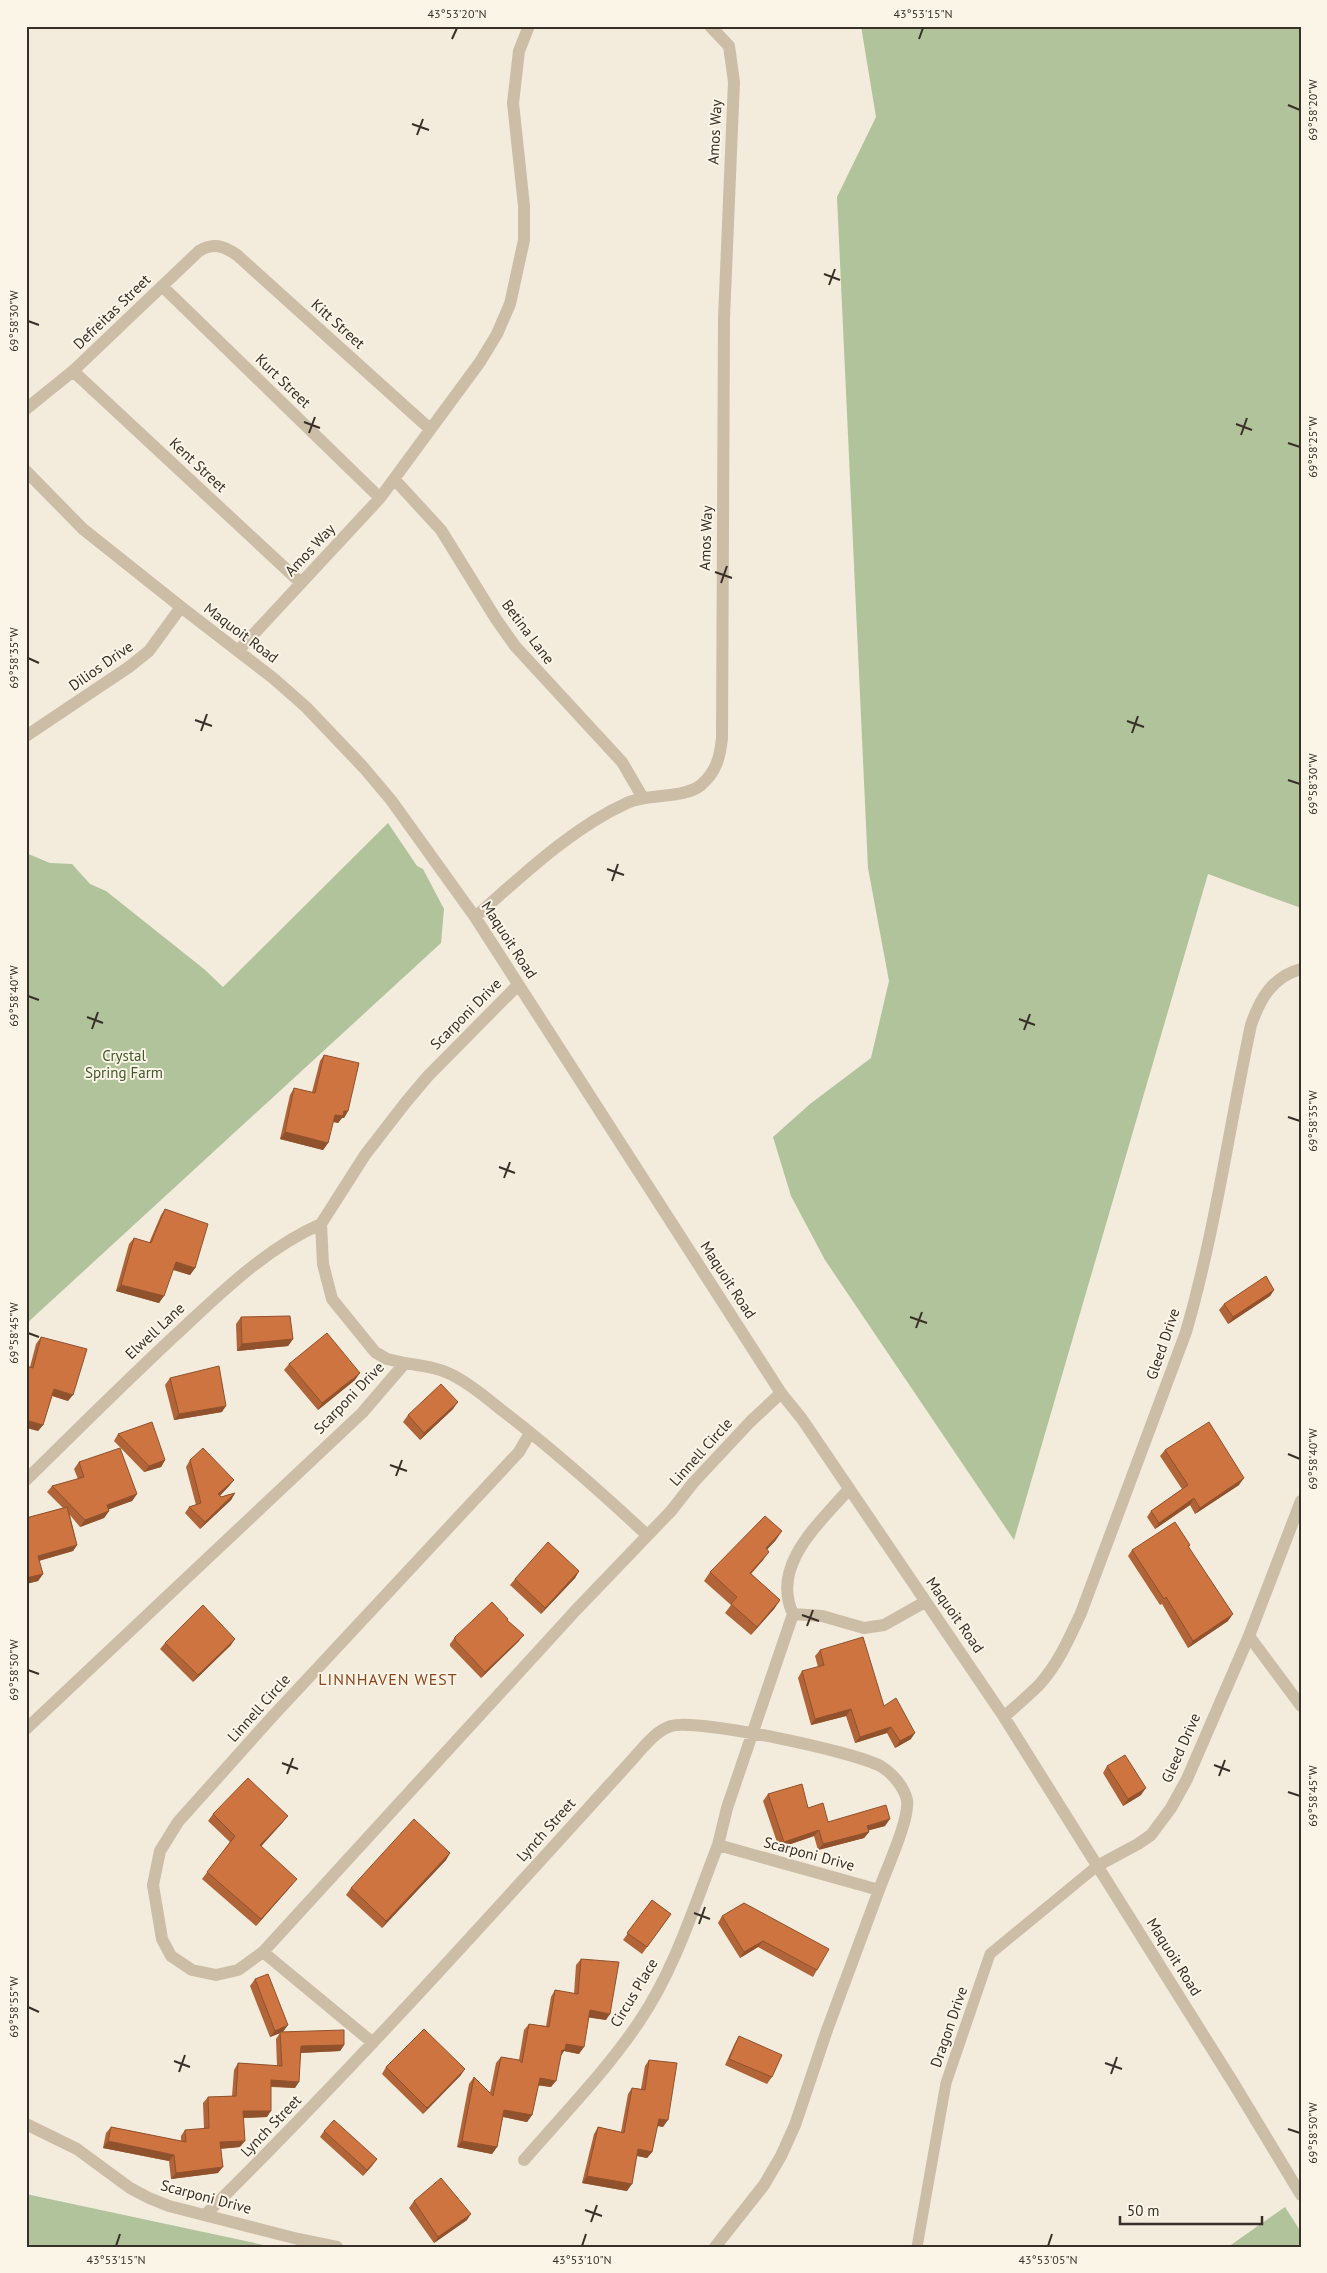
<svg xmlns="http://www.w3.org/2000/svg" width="1327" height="2273" font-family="'PT Sans',sans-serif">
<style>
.green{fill:#b0c39a}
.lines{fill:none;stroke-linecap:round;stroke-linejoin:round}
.service{stroke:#ccbda7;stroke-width:11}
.minor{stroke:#ccbda7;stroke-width:12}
.wall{fill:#b06437}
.shaded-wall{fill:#90512d}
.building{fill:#cd7440;stroke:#90512d}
.ticks{fill:none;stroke:#382f28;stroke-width:2}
.labels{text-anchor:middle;stroke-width:4;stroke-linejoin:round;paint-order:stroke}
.street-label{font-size:15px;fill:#382f28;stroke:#fbf5e8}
.park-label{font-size:15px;fill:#41582a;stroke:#fbf5e8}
.neighbourhood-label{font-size:16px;letter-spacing:1px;fill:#8c451c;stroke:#fbf5e8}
.neatline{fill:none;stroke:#382f28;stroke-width:2}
.ticks-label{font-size:12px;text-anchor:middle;fill:#382f28}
</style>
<rect width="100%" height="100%" fill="#f3ebdc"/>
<path class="green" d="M861 26H1301V908L1208 874 1014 1540 825 1260 791 1196 773 1137 810 1104 871 1058 889 981 868 868 837 197 876 117Z
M388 823 417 866 423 869 444 909 441 943 26 1324V853L50 863 72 864 90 884 106 891 204 969 223 987Z
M26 2194 273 2247H26Z
M1285 2207 1301 2232V2247H1228Z"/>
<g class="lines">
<path class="service" d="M917 2247 946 2083 990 1954 1097 1866"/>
<path class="minor" d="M162 286 380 498
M73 371 301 583
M26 409 73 371 199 251C213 242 224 246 237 255L430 429
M26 471 83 529 181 607 273 678 306 707 364 768 391 800 475 917 781 1393 802 1419 1004 1717 1234 2084 1301 2195
M395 480 441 530 496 619 515 646 622 762 643 798
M238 651 380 498 480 362 497 334 510 304 524 240V206L513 103 519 51 529 26
M26 736 129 667 149 651 181 607
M475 917C522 876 570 829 627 803 648 793 684 799 701 785 716 772 720 758 722 738L724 318 734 82 729 46 710 26
M405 1363C423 1366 441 1368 456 1377 475 1387 492 1403 508 1415 557 1453 602 1493 647 1535
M530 1433 519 1452 271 1718 178 1822 160 1851 153 1885 162 1939 171 1956 192 1970 216 1975 238 1970 263 1952 576 1610 671 1511 693 1483 750 1422 781 1393
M26 1480C78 1429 129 1378 182 1329 224 1290 268 1247 321 1224
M793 1614C770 1565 820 1523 849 1489
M1249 1636 1301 1706
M1004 1717C1016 1706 1028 1696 1039 1685 1058 1664 1069 1639 1081 1613L1186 1332C1215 1232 1229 1128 1251 1025 1260 999 1272 977 1301 969
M26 1729 362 1413 405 1363 387 1359 375 1352 332 1299 323 1264 321 1224 365 1155 406 1102 428 1076 518 985
M1097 1866 1138 1844 1151 1835 1171 1808 1187 1779 1249 1636 1301 1501
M263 1952 373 2043
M26 2124 77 2149 130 2188 149 2198 169 2206 298 2239 337 2247
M524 2160C563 2115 606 2071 639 2022 675 1969 695 1904 718 1845
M205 2215C353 2069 491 1915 631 1761 642 1749 655 1731 671 1726 696 1718 858 1752 882 1767 893 1774 904 1787 907 1800 910 1819 886 1870 879 1890
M715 2247 764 2185 781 2156 795 2125 827 2030 879 1890 718 1845 727 1808 793 1614 822 1616 864 1628 884 1625 925 1602"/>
</g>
<path class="wall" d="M324 1055 348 1111 344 1118H342L338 1123 333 1122 328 1143 323 1150 280 1139 290 1095 294 1088 312 1092 320 1061Z
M165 1209 195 1268 190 1275 173 1270 159 1303 116 1291 129 1244 134 1238 149 1243 161 1215Z
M1274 1290 1270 1296 1228 1324 1219 1310 1224 1304Z
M241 1317 293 1339 288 1346 237 1351 236 1324Z
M41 1337 68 1401 52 1396 43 1425 38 1431 30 1367 36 1344Z
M289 1364 355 1380 318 1410 284 1370Z
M170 1378 222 1412 174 1420 165 1385Z
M453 1409 420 1440 403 1422 408 1415Z
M118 1434 165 1460 161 1467 144 1472 114 1441Z
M1165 1450 1239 1485 1195 1514 1190 1505 1155 1529 1147 1517 1151 1511 1182 1489 1160 1456Z
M190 1460 234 1480 229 1486 220 1496 221 1497 235 1493 231 1500 200 1529 185 1513 189 1507 196 1505 186 1467Z
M79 1462 137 1494 132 1501 108 1509 109 1511 104 1518 80 1527 70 1515 77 1545 73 1551 39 1561 43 1574 38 1581 26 1584V1518L63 1508 47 1492 52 1486 78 1479 74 1469Z
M776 1540 767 1549 763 1560 751 1574 780 1600 774 1609 751 1635 725 1613 731 1605 704 1581 710 1572Z
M1190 1545 1189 1547 1228 1621 1188 1648 1162 1604 1160 1605 1128 1556 1132 1550Z
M579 1571 575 1578 541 1614 510 1585 515 1579Z
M507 1620 519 1641 481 1678 450 1646V1644L455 1637Z
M165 1643 231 1645 193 1682 160 1649Z
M820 1650 884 1706 911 1739 895 1748 887 1733 855 1743 846 1716 811 1725 798 1678 802 1671 818 1667 815 1656Z
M1107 1766 1141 1795 1123 1806 1103 1773Z
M768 1794 808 1808 828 1822 885 1826 869 1830V1832L864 1838 818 1850 814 1836 779 1848 763 1801Z
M213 1814 283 1822 261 1846 292 1885 256 1926 202 1879 230 1842 208 1821Z
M450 1853 446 1860 382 1928 346 1895 351 1888Z
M652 1900 671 1914 642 1954 623 1940Z
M722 1916 817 1970 813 1977 758 1947 740 1958 718 1923Z
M581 1959 606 2020 589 2017 579 2054 564 2051 560 2057 551 2087 538 2085 532 2115 527 2122 503 2117 497 2147 492 2154 457 2147 469 2084 474 2077 490 2093 496 2063 501 2057 519 2060 524 2030 529 2024 546 2026 551 1997 555 1990 574 1994 576 1965Z
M255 1979 283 2032 344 2045 340 2051 301 2053 295 2088 271 2087 267 2117 243 2118 240 2147 220 2149 218 2173 171 2179 169 2161 103 2148 106 2133 111 2127 181 2141V2136L185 2130 204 2129 203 2103 208 2097 232 2096 234 2070 238 2063 277 2066 276 2039 280 2033 270 2037 250 1986Z
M739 2036 772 2077 767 2084 725 2065 735 2043Z
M649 2060 663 2127 657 2126 652 2152 647 2158 637 2156 627 2191 582 2183 594 2134 598 2127 621 2132 628 2094 632 2088 641 2089 645 2066Z
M386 2067 461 2075 423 2114 382 2074Z
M324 2131 377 2159 363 2176 320 2137Z
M414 2201 467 2220 434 2243 409 2208Z"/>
<path class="shaded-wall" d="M344 1111H348L344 1118H342L338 1123 331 1121 335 1115Z
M285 1132 328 1143 323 1150 280 1139Z
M176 1262 195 1268 190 1275 171 1269Z
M121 1285 164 1296 159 1303 116 1291Z
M1274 1290 1270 1296 1228 1324 1233 1317Z
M293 1339 288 1346 237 1351 242 1344Z
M360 1373 355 1380 318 1410 322 1403Z
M54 1389 73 1395 68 1401 50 1395Z
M458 1402 453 1409 420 1440 424 1433Z
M226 1406 222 1412 174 1420 179 1414Z
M26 1420 43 1425 38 1431 26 1428Z
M165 1460 161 1467 144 1472 149 1466Z
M1244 1478 1239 1485 1195 1514 1200 1508Z
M234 1480 229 1486 214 1501 218 1494Z
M235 1493 231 1500 200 1529 205 1522Z
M137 1494 132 1501 102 1512 107 1505Z
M1194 1498 1190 1505 1155 1529 1159 1523Z
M109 1511 104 1518 80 1527 85 1520Z
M782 1531 776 1540 760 1557 766 1548Z
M77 1545 73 1551 34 1562 38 1556Z
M769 1552 763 1560 744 1581 750 1573Z
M579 1571 575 1578 541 1614 545 1608Z
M43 1574 38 1581 26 1584V1578Z
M780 1600 774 1609 751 1635 757 1627Z
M1233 1614 1228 1621 1188 1648 1193 1641Z
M524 1635 519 1641 481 1678 485 1672Z
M235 1639 231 1645 193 1682 198 1675Z
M851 1709 846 1716 811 1725 815 1719Z
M891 1727 887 1733 855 1743 860 1737Z
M915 1733 911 1739 895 1748 900 1741Z
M1146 1788 1141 1795 1123 1806 1128 1799Z
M288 1816 283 1822 256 1852 260 1845Z
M890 1819 885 1826 863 1832 867 1826Z
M819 1830 814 1836 779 1848 784 1842Z
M869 1832 864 1838 818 1850 823 1844Z
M450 1853 446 1860 382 1928 386 1921Z
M297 1879 292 1885 256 1926 261 1919Z
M763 1941 758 1947 740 1958 744 1952Z
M590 2010 610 2014 606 2020 585 2017Z
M288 2025 283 2032 270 2037 275 2031Z
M566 2044 584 2047 579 2054 564 2051 560 2057 557 2056Z
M344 2045 340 2051 297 2053 301 2046Z
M465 2069 461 2075 423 2114 427 2108Z
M540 2078 556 2081 551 2087 535 2085Z
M271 2080 299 2082 295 2088 266 2086Z
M504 2110 532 2115 527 2122 499 2116Z
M243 2111H271L267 2117 238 2118Z
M659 2119 668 2120 663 2127 654 2125Z
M108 2141 174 2155 169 2161 103 2148Z
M245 2141 240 2147 215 2149 220 2142Z
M462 2141 497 2147 492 2154 457 2147Z
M638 2149 652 2152 647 2158 633 2155Z
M377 2159 372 2166 363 2176 367 2170Z
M223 2167 218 2173 171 2179 176 2173Z
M587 2176 632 2184 627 2191 582 2183Z
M471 2214 467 2220 434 2243 438 2237Z"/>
<path class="building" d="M324 1055 359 1063 348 1111H344L343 1116 335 1115 328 1143 285 1132 294 1088 315 1093Z
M165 1209 208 1224 195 1268 176 1262 164 1296 121 1285 134 1238 151 1243Z
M1266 1276 1274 1290 1233 1317 1224 1304Z
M290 1316 293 1339 242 1344 241 1317Z
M327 1333 360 1373 322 1403 289 1364Z
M41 1337 87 1349 73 1395 54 1389 43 1425 26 1420V1366L33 1368Z
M219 1366 226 1406 179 1414 170 1378Z
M441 1384 458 1402 424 1433 408 1415Z
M152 1422 165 1460 149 1466 118 1434Z
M1209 1422 1244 1478 1200 1508 1194 1498 1159 1523 1151 1511 1188 1485 1165 1450Z
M120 1448 137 1494 107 1505 109 1511 85 1520 52 1486 84 1477 79 1462Z
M203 1448 234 1480 218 1494 221 1497 235 1493 205 1522 189 1507 201 1503 190 1460Z
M67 1507 77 1545 38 1556 43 1574 26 1578V1518Z
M765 1516 782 1531 766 1548 769 1552 750 1573 780 1600 757 1627 731 1604 737 1597 710 1572Z
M1175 1522 1190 1545 1188 1546 1233 1614 1193 1641 1166 1597 1164 1599 1132 1550Z
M548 1542 579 1571 545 1608 515 1579Z
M492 1602 508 1619 507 1620 524 1635 485 1672 455 1640V1637Z
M203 1605 235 1639 198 1675 165 1643Z
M863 1637 884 1706 896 1698 915 1733 900 1741 891 1727 860 1737 851 1709 815 1719 802 1671 824 1665 820 1650Z
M1125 1755 1146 1788 1128 1799 1107 1766Z
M248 1778 288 1816 260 1845 297 1879 261 1919 207 1872 235 1836 213 1814Z
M802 1784 808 1808 823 1803 828 1822 886 1805 890 1819 867 1826 869 1832 823 1844 819 1830 784 1842 768 1794Z
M414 1819 450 1853 386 1921 351 1888Z
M652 1900 671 1914 647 1947 627 1933Z
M744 1903 829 1949 817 1970 763 1941 744 1952 722 1916Z
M581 1959 619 1962 610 2014 590 2010 584 2047 566 2044 565 2050H562L556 2081 540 2078 532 2115 504 2110 497 2147 462 2141 474 2077 493 2096 501 2057 519 2060 522 2063 529 2024 549 2027 555 1990 578 1994Z
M268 1974 288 2025 275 2031 255 1979Z
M424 2029 465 2069 427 2108 386 2067Z
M344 2030V2045L301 2046 299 2082 271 2080V2111H243L245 2141 220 2142 223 2167 176 2173 174 2155 108 2141 111 2127 186 2142 185 2130 209 2128 208 2097 236 2096 238 2063 282 2066 280 2032Z
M739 2036 782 2055 772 2077 729 2059Z
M649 2060 677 2063 668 2120 659 2119 652 2152 638 2149 632 2184 587 2176 598 2127 624 2133 632 2088 645 2090Z
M334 2120 377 2159 367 2170 324 2131Z
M441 2178 471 2214 438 2237 414 2201Z"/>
<path class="ticks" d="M452 39 457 28M919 39 923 28M1288 105 1300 110M412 124 429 130M417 135 423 119M824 274 840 280M829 285 835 269M28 321 39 325M304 422 320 428M1236 424 1252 430M309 433 315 417M1241 435 1247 418M1288 443 1300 447M715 572 732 578M721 583 727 566M28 658 39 663M195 720 212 726M1127 721 1144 727M201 731 207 714M1132 733 1138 716M1288 780 1300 784M607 869 624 875M612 881 618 864M28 996 39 1000M87 1017 103 1023M1019 1019 1035 1025M92 1029 98 1012M1024 1030 1030 1014M1288 1117 1300 1121M499 1167 515 1173M504 1178 510 1162M910 1317 927 1323M916 1328 922 1312M28 1333 39 1337M1288 1454 1300 1459M390 1465 407 1471M396 1476 402 1460M802 1615 819 1621M807 1626 813 1610M28 1670 39 1674M282 1763 298 1769M1214 1765 1230 1771M287 1774 293 1758M1219 1776 1225 1760M1288 1792 1300 1796M694 1913 710 1919M699 1924 705 1907M28 2007 39 2012M174 2061 190 2067M1105 2063 1122 2069M179 2072 185 2055M1111 2074 1117 2057M1288 2129 1300 2133M585 2210 602 2216M591 2222 597 2205M116 2246 120 2234M582 2246 586 2234M1048 2246 1052 2234"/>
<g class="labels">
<g class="street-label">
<text transform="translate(715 132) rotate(-87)" y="5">Amos Way</text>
<text transform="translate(112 312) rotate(-44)" y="5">Defreitas Street</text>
<text transform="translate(338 324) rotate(42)" y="5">Kitt Street</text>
<text transform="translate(283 381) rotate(44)" y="5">Kurt Street</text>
<text transform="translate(198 465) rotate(43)" y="5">Kent Street</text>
<text transform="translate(706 538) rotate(-88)" y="5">Amos Way</text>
<text transform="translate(310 550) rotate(-47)" y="5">Amos Way</text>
<text transform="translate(528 632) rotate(53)" y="5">Betina Lane</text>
<text transform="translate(241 633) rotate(37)" y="5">Maquoit Road</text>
<text transform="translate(101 666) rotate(-35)" y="5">Dilios Drive</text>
<text transform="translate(509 940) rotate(57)" y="5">Maquoit Road</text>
<text transform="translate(466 1014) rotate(-45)" y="5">Scarponi Drive</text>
<text transform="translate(728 1280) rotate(57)" y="5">Maquoit Road</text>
<text transform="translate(155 1331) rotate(-43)" y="5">Elwell Lane</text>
<text transform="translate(1163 1344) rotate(-71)" y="5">Gleed Drive</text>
<text transform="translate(349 1398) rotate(-46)" y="5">Scarponi Drive</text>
<text transform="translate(701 1452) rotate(-48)" y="5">Linnell Circle</text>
<text transform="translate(955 1615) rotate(55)" y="5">Maquoit Road</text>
<text transform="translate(259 1708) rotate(-48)" y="5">Linnell Circle</text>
<text transform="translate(1181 1748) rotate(-66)" y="5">Gleed Drive</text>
<text transform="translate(546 1830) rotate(-48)" y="5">Lynch Street</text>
<text transform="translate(809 1854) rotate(15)" y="5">Scarponi Drive</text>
<text transform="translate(1174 1957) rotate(58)" y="5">Maquoit Road</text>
<text transform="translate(634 1993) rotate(-59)" y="5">Circus Place</text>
<text transform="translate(949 2027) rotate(-71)" y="5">Dragon Drive</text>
<text transform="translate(271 2126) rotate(-46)" y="5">Lynch Street</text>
<text transform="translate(206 2197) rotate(15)" y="5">Scarponi Drive</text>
</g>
<g class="park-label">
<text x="124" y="1061">Crystal<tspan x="124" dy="17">Spring Farm</tspan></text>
</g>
<g class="neighbourhood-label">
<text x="388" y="1685">LINNHAVEN WEST</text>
</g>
</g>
<rect width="1327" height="2273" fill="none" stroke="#fbf5e8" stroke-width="55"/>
<path d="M1120 2216v8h142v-8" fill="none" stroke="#382f28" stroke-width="2.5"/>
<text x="1127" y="2216" font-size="15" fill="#382f28" stroke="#fbf5e8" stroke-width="4" paint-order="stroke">50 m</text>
<rect x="28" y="28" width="1272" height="2218" class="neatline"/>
<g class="ticks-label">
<text x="457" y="18">43°53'20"N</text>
<text x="923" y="18">43°53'15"N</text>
<text transform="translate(1313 110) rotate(-90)" y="4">69°58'20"W</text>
<text transform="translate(14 321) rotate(-90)" y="4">69°58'30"W</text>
<text transform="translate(1313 447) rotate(-90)" y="4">69°58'25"W</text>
<text transform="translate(14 658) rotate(-90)" y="4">69°58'35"W</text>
<text transform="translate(1313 784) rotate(-90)" y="4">69°58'30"W</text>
<text transform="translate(14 996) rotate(-90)" y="4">69°58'40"W</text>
<text transform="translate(1313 1121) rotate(-90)" y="4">69°58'35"W</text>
<text transform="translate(14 1333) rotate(-90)" y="4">69°58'45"W</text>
<text transform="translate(1313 1459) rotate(-90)" y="4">69°58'40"W</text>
<text transform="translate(14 1670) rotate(-90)" y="4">69°58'50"W</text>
<text transform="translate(1313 1796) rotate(-90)" y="4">69°58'45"W</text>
<text transform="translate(14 2007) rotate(-90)" y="4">69°58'55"W</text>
<text transform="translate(1313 2133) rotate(-90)" y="4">69°58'50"W</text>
<text x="116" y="2264">43°53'15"N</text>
<text x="582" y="2264">43°53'10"N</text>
<text x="1048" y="2264">43°53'05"N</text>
</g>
</svg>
